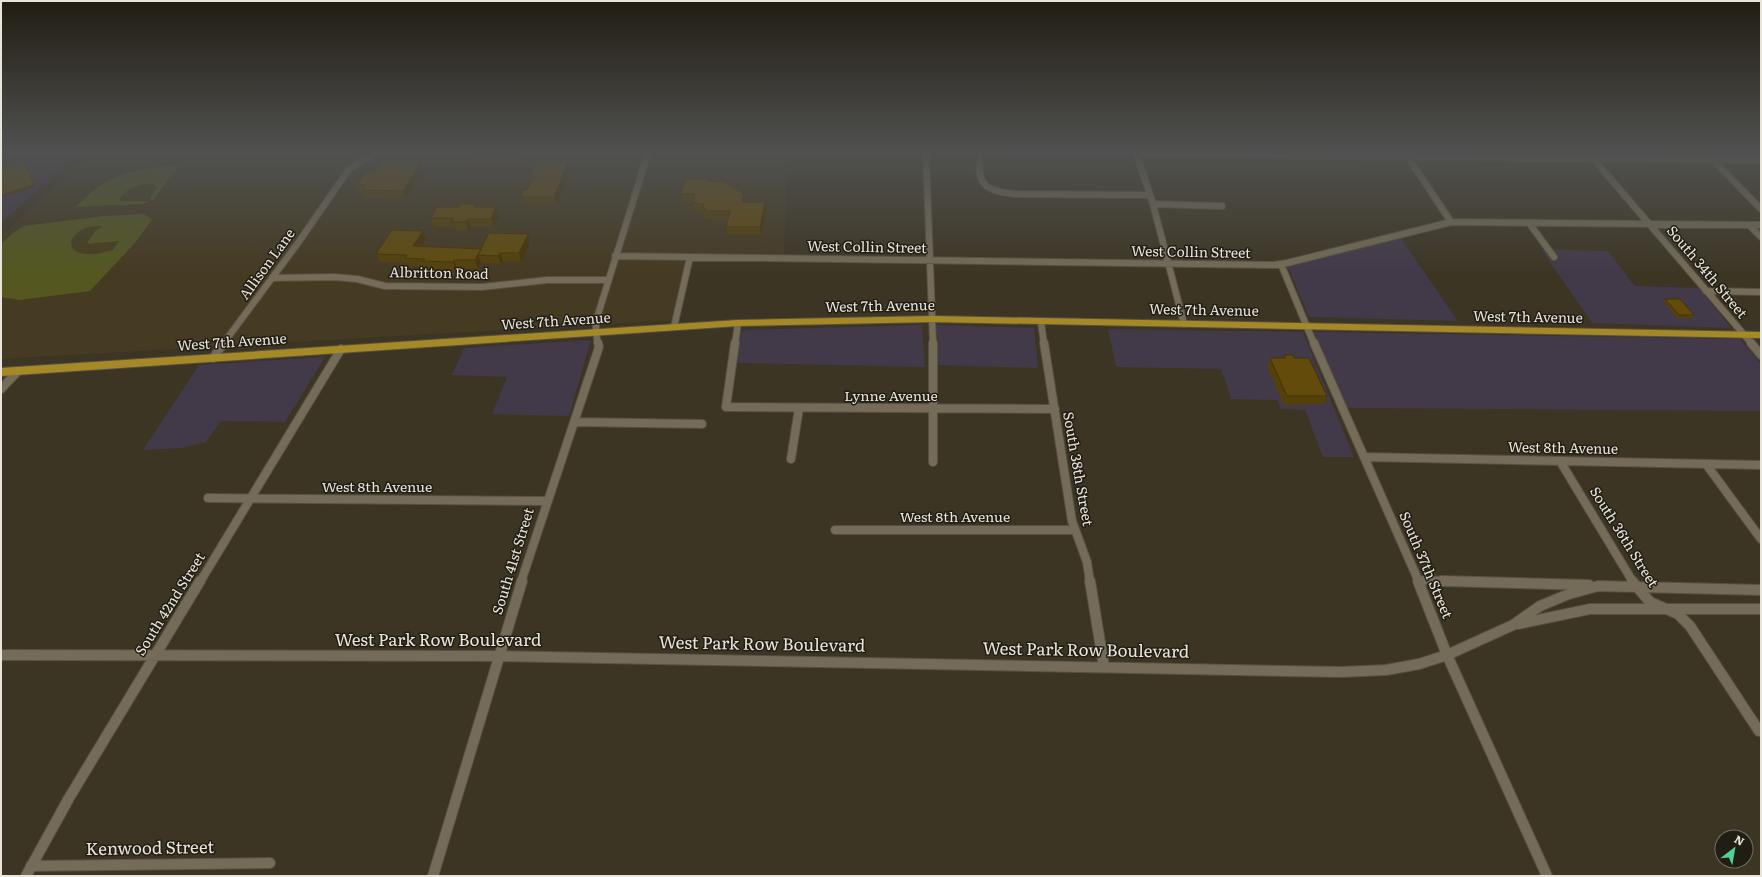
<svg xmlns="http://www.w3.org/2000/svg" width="1762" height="877" font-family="Literata,serif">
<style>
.commercial{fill:#423949}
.built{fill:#453a22}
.green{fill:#545720;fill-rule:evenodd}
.sand{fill:#453d1d}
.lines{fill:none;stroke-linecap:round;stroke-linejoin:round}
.minor-far2-casing{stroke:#575041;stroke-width:8}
.minor-far1-casing{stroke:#575041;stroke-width:10}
.minor-casing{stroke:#575041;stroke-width:12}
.primary-casing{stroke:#575041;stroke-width:2}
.minor-far2{stroke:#746c58;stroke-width:6}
.minor-far1{stroke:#746c58;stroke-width:8}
.minor{stroke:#746c58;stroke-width:10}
.primary{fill:#a68927;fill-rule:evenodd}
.wall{fill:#544009}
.shaded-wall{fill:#453408}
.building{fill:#624b0b;stroke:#453408}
.labels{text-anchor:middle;stroke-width:3;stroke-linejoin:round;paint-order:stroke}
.street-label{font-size:14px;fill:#eae5da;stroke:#201d15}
.near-street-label{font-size:17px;fill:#eae5da;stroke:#201d15}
</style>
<rect width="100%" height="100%" fill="#3c3523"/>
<path class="commercial" d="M1 153H80L1 223Z
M1400 237 1458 321 1309 317 1288 267Z
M1541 249 1608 251 1635 286 1699 288 1731 328 1592 323Z
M922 325 925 367 737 363 740 333 745 330Z
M936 325 1034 328 1038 368 936 365Z
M1108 329 1303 332 1354 457H1323L1305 410 1281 409 1277 400 1231 399 1221 369 1116 367Z
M1312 332 1740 339 1761 364V411L1345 408Z
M591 340 569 416 492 414 507 377 452 375 464 348Z
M325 357 285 422 221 421 206 442 183 448 143 450 199 365Z"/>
<path class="built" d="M91 153H787L784 254H691L675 320 1 359V236Z"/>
<path class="green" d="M179 165 154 199 143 204 76 207C108 173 134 168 179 165ZM147 184H153L157 187 149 197 151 199 149 201H119C124 190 136 186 147 184Z
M144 214 152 220 134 244 90 291 19 300 1 297V244L14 232 24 226 104 216ZM102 227 95 231 86 243 89 244 119 241C114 245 109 250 103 252 94 256 76 255 71 245Z"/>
<path class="sand" d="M150 184 157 187 150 197 151 199 149 201H119C124 189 138 185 150 184Z
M102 226 95 231 87 243 89 244 109 243 119 241 113 250C101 253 83 258 73 249L71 241C78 228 89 226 102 226Z"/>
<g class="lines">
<defs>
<path id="minor-far2" d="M926 153 933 344
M981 153C974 185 987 192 1017 194L1149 195
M1136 153 1153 204 1184 324
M1136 154 1761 160
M1406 154 1451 222
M1591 156 1752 344
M1711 158 1761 209
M1153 204 1222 206
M1529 223 1554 257
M1749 225 1761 237
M615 256 1273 265 1287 263 1451 222 1761 225
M1281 264 1314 344
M272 278 334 277 357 279 385 286 482 287 547 280H608
M1706 291 1761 292
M1041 322 1044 344
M674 327 690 257
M223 344 298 243 349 169 374 153
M598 344 596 333V321L648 153
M735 344 738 323"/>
<path id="minor-far1" d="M735 343 726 407 1055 409
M933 343V462
M1044 343 1072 521 1087 562 1090 582
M1314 343 1419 582
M1751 343 1761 355
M213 358 224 343
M1 389 18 371
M575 422 702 424
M1364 457 1761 465
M791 459 799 408
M1560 461 1633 582
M1706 464 1761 539
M208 498 547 501
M835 530H1075
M1418 580 1476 582
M200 582 341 349
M521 582 599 347 598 343"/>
<path id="minor" d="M1090 581 1104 667
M1418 581 1447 655 1547 876
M1442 581 1589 585
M1632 581 1650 602 1678 614 1690 626 1759 731
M1518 624 1590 609H1761
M1 655 498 656 1341 672 1386 670 1419 664 1447 655 1513 625 1540 606 1569 594 1598 586 1761 590
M31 866 270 863
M26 876 69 798 200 581
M433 876 522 581"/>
<path id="primary" d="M933 316 1761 332V338L933 322 738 326 1 376V368L738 320Z"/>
</defs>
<use href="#minor-far2" class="minor-far2-casing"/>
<use href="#minor-far1" class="minor-far1-casing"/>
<use href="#minor" class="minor-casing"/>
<use href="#primary" class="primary-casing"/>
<use href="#minor-far2" class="minor-far2"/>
<use href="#minor-far1" class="minor-far1"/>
<use href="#minor" class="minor"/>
<use href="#primary" class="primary"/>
</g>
<path class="wall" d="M475 153H525L520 163H477L475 155Z
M420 162 423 170 406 199 366 198 364 194 360 193 356 185 374 172Z
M571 169 557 205H522L520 197 527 190 531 182 529 176Z
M709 179 710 181 745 202H765L766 211 761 235H727L726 227 728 220 707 219 706 217H704L703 212H697V210H694L693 203H682L681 194Z
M476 204 477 207 499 216 494 227H471L469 230H455L454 227H434L431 218 459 207Z
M423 231 426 239 422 247 481 249 530 243 521 262 503 261 501 264 481 263 478 269 457 268 456 271 427 270 426 267 409 266 407 263 380 262 376 254Z
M1665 299 1694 315 1692 318H1677L1663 301Z
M1284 355 1294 358 1327 396 1324 404 1284 405 1267 367 1270 358H1283Z"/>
<path class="shaded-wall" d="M518 153H525L520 163 518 155Z
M569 160 571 169 557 205 554 197Z
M24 161 32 178 31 179 35 187 1 197V195L30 177Z
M420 162 423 170 406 199 403 191Z
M744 194 745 202H742Z
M765 202 766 211 761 235 760 227Z
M496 207 499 216 494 227 491 219Z
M468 219 471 227 469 230 466 222Z
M423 231 426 239 417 255 413 246Z
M528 234 530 243 521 262 519 253Z
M481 249 478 255 481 263 478 269 475 260Z
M500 253 503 261 501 264 498 256Z
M454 260 457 268 456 271 453 262Z"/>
<path class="building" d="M475 153H518V155H475Z
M536 160H569L554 197H520L523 190H527L534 176H529Z
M24 161 31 175 30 177 33 185 1 195V168Z
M382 161 420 162 403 191 362 190 365 185H356L366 172H374Z
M685 179H709V181L724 182 744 194 742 202H765L760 227H726L730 211H705L706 209H703L704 204H696V202H692L695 194H681Z
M461 204H476L474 207H496L491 219H468L466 222H452L453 218H431L437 207H459Z
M392 230 423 231 413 246 481 249 475 260H454L453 262 423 261 425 259 405 258 407 255 376 254Z
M489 233 528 234 519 253H500L498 256 478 255Z
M1665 299H1680L1694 315H1679Z
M1284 355H1293L1294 358H1309L1327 396H1287L1270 358H1286Z"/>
<linearGradient id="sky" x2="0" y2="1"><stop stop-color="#211d13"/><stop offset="0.55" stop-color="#505150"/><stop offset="1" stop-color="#505150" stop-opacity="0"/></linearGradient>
<rect width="1762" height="276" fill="url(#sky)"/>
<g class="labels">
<g class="street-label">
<text transform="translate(867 247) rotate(1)" y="5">West Collin Street</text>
<text transform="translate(1191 252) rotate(1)" y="5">West Collin Street</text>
<text transform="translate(267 264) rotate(-54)" y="5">Allison Lane</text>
<text transform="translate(1707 272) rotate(50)" y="5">South 34th Street</text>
<text transform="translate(439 273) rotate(1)" y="5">Albritton Road</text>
<text transform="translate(880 306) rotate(-1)" y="5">West 7th Avenue</text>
<text transform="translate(1204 310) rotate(1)" y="5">West 7th Avenue</text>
<text transform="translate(1528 317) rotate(1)" y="5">West 7th Avenue</text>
<text transform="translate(556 321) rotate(-4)" y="5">West 7th Avenue</text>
<text transform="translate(232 342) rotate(-4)" y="5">West 7th Avenue</text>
<text x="891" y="401">Lynne Avenue</text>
<text transform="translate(1563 448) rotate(1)" y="5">West 8th Avenue</text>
<text transform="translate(1078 469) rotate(80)" y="5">South 38th Street</text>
<text x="377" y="492">West 8th Avenue</text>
<text x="955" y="522">West 8th Avenue</text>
<text transform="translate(1624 537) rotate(58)" y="5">South 36th Street</text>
<text transform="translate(513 561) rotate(-73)" y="5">South 41st Street</text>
<text transform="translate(1426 565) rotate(67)" y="5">South 37th Street</text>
<text transform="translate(170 604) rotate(-58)" y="5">South 42nd Street</text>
</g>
<g class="near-street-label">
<text x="438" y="646">West Park Row Boulevard</text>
<text transform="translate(762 644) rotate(1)" y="6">West Park Row Boulevard</text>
<text transform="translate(1086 650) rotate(1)" y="6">West Park Row Boulevard</text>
<text transform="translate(150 848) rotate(-1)" y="6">Kenwood Street</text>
</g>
</g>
<rect width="1762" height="877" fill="none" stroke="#eae5da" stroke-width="4"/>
<g transform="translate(1734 849) rotate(31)"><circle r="19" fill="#201d15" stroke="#716d64"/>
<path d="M0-3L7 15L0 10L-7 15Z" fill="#4dd39a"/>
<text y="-6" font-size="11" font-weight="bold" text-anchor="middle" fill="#eae5da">N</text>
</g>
</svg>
